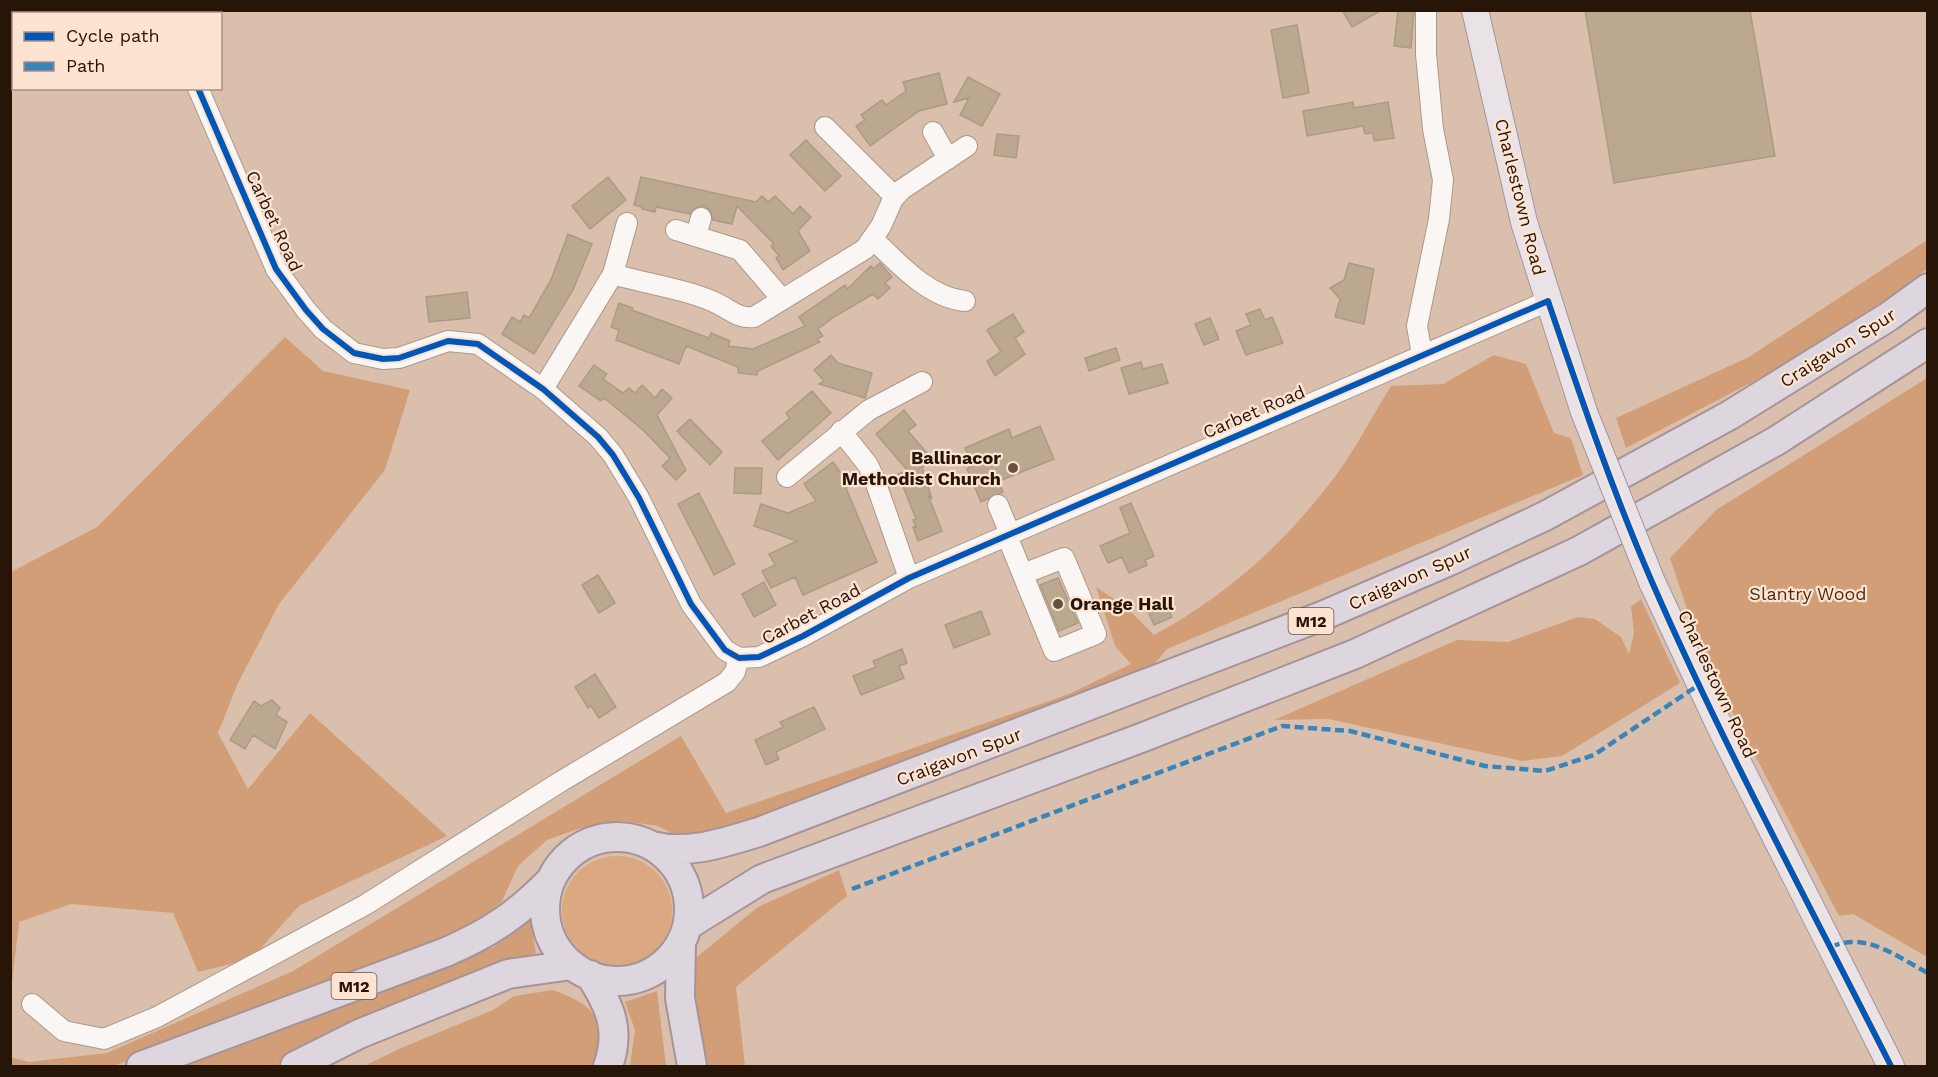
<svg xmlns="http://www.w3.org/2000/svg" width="1938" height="1077" font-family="'Work Sans',sans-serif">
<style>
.green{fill:#dba882}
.forest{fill:#d29e77}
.building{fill:#bca78f;stroke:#ab9a87;stroke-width:1.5}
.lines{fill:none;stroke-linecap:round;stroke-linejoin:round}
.minor-casing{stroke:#ac9889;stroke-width:22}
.major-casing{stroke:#a59397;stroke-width:28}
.highway-casing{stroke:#a59397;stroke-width:32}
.minor{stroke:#f9f6f3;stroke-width:20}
.major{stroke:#e9e3e7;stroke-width:26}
.highway{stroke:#ddd6df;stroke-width:28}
.major-bridge-casing{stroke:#a59397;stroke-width:28;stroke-linecap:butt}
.major-bridge{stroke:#e9e3e7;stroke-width:26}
.quiet{stroke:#3984ba;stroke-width:4.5;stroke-dasharray:9 4.5;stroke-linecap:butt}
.cycleway-casing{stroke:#fde3d1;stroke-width:10}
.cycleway{stroke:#0057b8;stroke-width:6}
.poi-dot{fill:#665141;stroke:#fde3d1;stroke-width:2}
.labels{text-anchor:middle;stroke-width:4.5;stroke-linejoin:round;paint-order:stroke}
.shield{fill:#fde3d1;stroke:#675344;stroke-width:1.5}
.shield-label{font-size:16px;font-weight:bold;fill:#271508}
.street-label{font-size:18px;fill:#271508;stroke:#fde3d1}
.poi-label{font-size:18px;font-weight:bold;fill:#271508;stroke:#fde3d1;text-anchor:end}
.park-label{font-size:18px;fill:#4c2e16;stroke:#fde3d1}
</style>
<rect width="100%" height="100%" fill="#dac0ac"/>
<path class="green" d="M562 911a55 55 0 1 1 110 0a55 55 0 1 1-110 0Z"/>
<path class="forest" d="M1927 240V269L1821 346 1626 448 1616 418 1749 357Z
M285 337 323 371 410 390 385 470 279 604 238 683 218 733 248 789 310 713 447 836 299 906 251 959 198 972 173 913 71 904 19 922 11 992V572L97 527Z
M1494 355 1526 364 1554 433 1571 438 1583 475 1167 649 1142 678 805 802 685 840 658 826 624 821 575 830 547 840 518 866 502 901 478 924 114 1066H11L10 1057 29 1062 107 1053 293 971 681 736 726 813 1069 694 1131 664 1115 646 1096 587 1125 606 1154 635C1225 596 1280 548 1330 483 1353 454 1371 418 1391 386L1443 384Z
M1927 378V957L1853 914 1839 916 1703 656 1670 558 1716 510Z
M1641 599 1680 683 1562 756 1522 761 1328 719 1274 720 1457 640 1508 642 1578 617 1595 619 1621 637 1629 654 1634 633 1631 607Z
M839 870 847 896 736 987 745 1066H703L695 1026 692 961 758 907Z
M529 911 536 953 276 1066H178L356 996 494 947Z
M553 990C601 1008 600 1017 598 1066H364L401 1048 493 1010 514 996Z
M657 991 666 1066H630L635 1030 625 1002Z"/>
<path class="building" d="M1342 10H1382L1352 27Z
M1398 10H1414L1411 48 1394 46Z
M1585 10H1750L1775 156 1614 183Z
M1297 25 1309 93 1283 98 1271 30Z
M939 73 947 104 919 111 870 146 856 126 865 120 861 115 882 100 886 105 906 91 903 82Z
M968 77 1000 94 982 126 960 115 969 98 954 102Z
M1353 102 1354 108 1388 102 1394 138 1374 141 1373 133 1365 134 1363 126 1307 136 1303 111Z
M997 134 1019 136 1016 158 994 155Z
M806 140 841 176 825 191 790 155Z
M608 177 626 200 590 229 572 206Z
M641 177 756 202 762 196 768 202 775 196 793 214 800 206 811 217 798 231 810 251 783 270 776 258 779 256 771 246 774 244 737 206 732 224 713 220 710 210 704 206 697 207 690 214 656 207 655 212 642 209V207L634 205Z
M568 234 592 244 573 290 534 354 502 334 512 317 520 322 524 315 529 318 551 280Z
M880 263 892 277 885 283 890 288 878 299 873 294 834 317 818 329 823 336 817 339 820 342 758 371 757 375 738 373V367L686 346 679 364 616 340 619 330 611 327 619 303 633 308 632 310 709 338 711 333 730 341 728 346 753 349 805 326 799 317 845 285 847 289 871 266 873 269Z
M1349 263 1374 269 1364 324 1335 317 1340 299 1330 288 1344 280Z
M467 292 470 318 429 322 426 297Z
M1260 309 1265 320 1272 317 1283 343 1246 355 1236 331 1251 325 1246 314Z
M1013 314 1024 332 1015 338 1025 354 995 376 987 361 1001 352 987 330Z
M1210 318 1219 339 1204 345 1195 324Z
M1116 348 1120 360 1089 371 1085 358Z
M831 355 838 363 872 373 865 398 819 384 824 381 814 370Z
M1141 362 1143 369 1162 364 1168 383 1129 394 1121 368Z
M594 365 607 374 603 379 623 393 629 388 635 393 642 385 655 398 662 389 672 398 657 415 686 470 676 480 662 466 670 458 643 430 604 398 601 401 579 386Z
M812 391 831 413 778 460 762 441 790 418 786 413Z
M904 410 916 425 908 431 933 460 922 467 932 499 928 495 942 531 918 541 913 527H916L913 520 916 519 898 474 908 471 876 434Z
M690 419 722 452 710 465 677 431Z
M1040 426 1054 459 999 481 1003 492 981 502 967 469 972 466 965 448 1009 429 1012 438Z
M833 462 850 486 846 488 877 562 803 595 795 577 771 588 762 571 775 565 769 554 797 541 754 526 761 504 788 513 816 501 804 484Z
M735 468H762L761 494 734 493Z
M699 493 735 564 714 575 678 504Z
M1131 503 1154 556 1145 560 1147 565 1129 573 1122 557 1108 563 1100 546 1130 533 1120 508Z
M598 575 615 603 599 613 582 585Z
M1058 578 1078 623 1059 631 1040 585Z
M764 582 776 605 754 617 742 594Z
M1164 599 1172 617 1154 625 1146 607Z
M981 611 990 634 954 648 945 625Z
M902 649 907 663 899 666 904 678 861 695 853 676 876 667 873 661Z
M595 674 616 707 599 718 591 706 588 708 575 687Z
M272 700 280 708 276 715 287 722 275 749 253 735 245 749 230 740 254 701 261 706Z
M814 707 825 729 776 752 779 759 766 765 755 740 783 727 780 722Z"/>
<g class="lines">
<defs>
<path id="minor" d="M155 10 157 14
M198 88 276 269 306 310 323 329 354 353 383 359 399 358 448 341 478 344 543 389 598 437 613 455 639 498 691 604 725 650 739 658 759 657 803 636 909 578 1548 301
M825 127 895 197
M933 132 948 159
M676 230 740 250 781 298
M696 236 701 218
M873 239C898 263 929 298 965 301
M613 274 627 223
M1422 355 1417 326 1439 219 1443 180 1433 129 1426 54V10
M543 389 613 274C645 284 693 290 720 305 732 311 739 319 754 317L865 249 881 226 893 199 901 190 967 146
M841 431 868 465 874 478 909 578
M787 477 869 410 922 382
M998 505 1010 534
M1007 536 1054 651 1096 634 1064 558 1023 574
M32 1004 64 1031 104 1039 157 1017 365 905 560 782 727 682 735 672 739 658"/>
<path id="major" d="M1475 10 1524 222 1584 412
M1652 582 1723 733 1891 1066"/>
<path id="highway" d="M545 909a72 72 0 1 1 144 0a72 72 0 1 1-144 0Z
M652 846C689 855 722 843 759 832L1322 616 1447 562 1545 516 1730 415 1888 317 1928 288
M688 925 762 879 1141 738 1355 654 1579 551 1776 441 1928 343
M681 944 680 998 692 1066
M590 975C610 1006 621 1030 608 1066
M141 1066 446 952C490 933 518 914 551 880
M295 1066 359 1034 508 974 572 965"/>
</defs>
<use href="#minor" class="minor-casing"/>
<use href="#major" class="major-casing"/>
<use href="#highway" class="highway-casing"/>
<use href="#minor" class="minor"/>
<use href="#major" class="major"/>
<use href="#highway" class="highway"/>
<defs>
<path id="major-bridge" d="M1584 412 1652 582"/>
</defs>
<use href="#major-bridge" class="major-bridge-casing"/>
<use href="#major-bridge" class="major-bridge"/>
<path class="quiet" d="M852 889 1282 726 1350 731 1485 766 1545 771 1594 755 1700 684
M1831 947C1866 931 1897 957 1928 973"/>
<defs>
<path id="cycleway" d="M198 88 276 269 306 310 323 329 354 353 383 359 399 358 448 341 478 344 543 389 598 437 613 455 639 498 691 604 725 650 739 658 759 657 803 636 909 578 1548 301C1580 395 1612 490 1652 582 1724 747 1810 906 1891 1066"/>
</defs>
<use href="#cycleway" class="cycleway-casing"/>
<use href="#cycleway" class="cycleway"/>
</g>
<g class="poi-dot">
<circle cx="1013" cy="468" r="6"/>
<circle cx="1058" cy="604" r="6"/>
</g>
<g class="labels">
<g class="shield">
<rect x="1288.5" y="608" width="45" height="26" rx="4.5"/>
<rect x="331.5" y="973" width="45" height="26" rx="4.5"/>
</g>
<g class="shield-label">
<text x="1311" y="627">M12</text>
<text x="354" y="992">M12</text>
</g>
<g class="street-label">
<text transform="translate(1520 197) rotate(76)" y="6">Charlestown Road</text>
<text transform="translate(274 221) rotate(65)" y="6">Carbet Road</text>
<text transform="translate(1838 348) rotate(-32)" y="6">Craigavon Spur</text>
<text transform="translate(1254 412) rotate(-23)" y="6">Carbet Road</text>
<text transform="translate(1410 578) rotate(-24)" y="6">Craigavon Spur</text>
<text transform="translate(811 614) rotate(-28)" y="6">Carbet Road</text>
<text transform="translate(1717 684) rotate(65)" y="6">Charlestown Road</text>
<text transform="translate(959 757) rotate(-21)" y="6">Craigavon Spur</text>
</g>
<g class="poi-label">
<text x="1001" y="464">Ballinacor<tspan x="1001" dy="21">Methodist Church</tspan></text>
<text x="1070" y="610" text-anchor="start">Orange Hall</text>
</g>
<g class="park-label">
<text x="1808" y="600">Slantry Wood</text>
</g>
</g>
<rect width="1938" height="1077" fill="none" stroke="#271508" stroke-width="24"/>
<rect x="12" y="12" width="210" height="78" fill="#fde3d1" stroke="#a79181" stroke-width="1.5"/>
<rect x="24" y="32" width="30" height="9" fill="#0057b8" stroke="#a79181" stroke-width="1.5"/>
<text x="66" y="42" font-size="18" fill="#271508">Cycle path</text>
<rect x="24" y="62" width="30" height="9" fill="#3984ba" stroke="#a79181" stroke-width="1.5"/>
<text x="66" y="72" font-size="18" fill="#271508">Path</text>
</svg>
